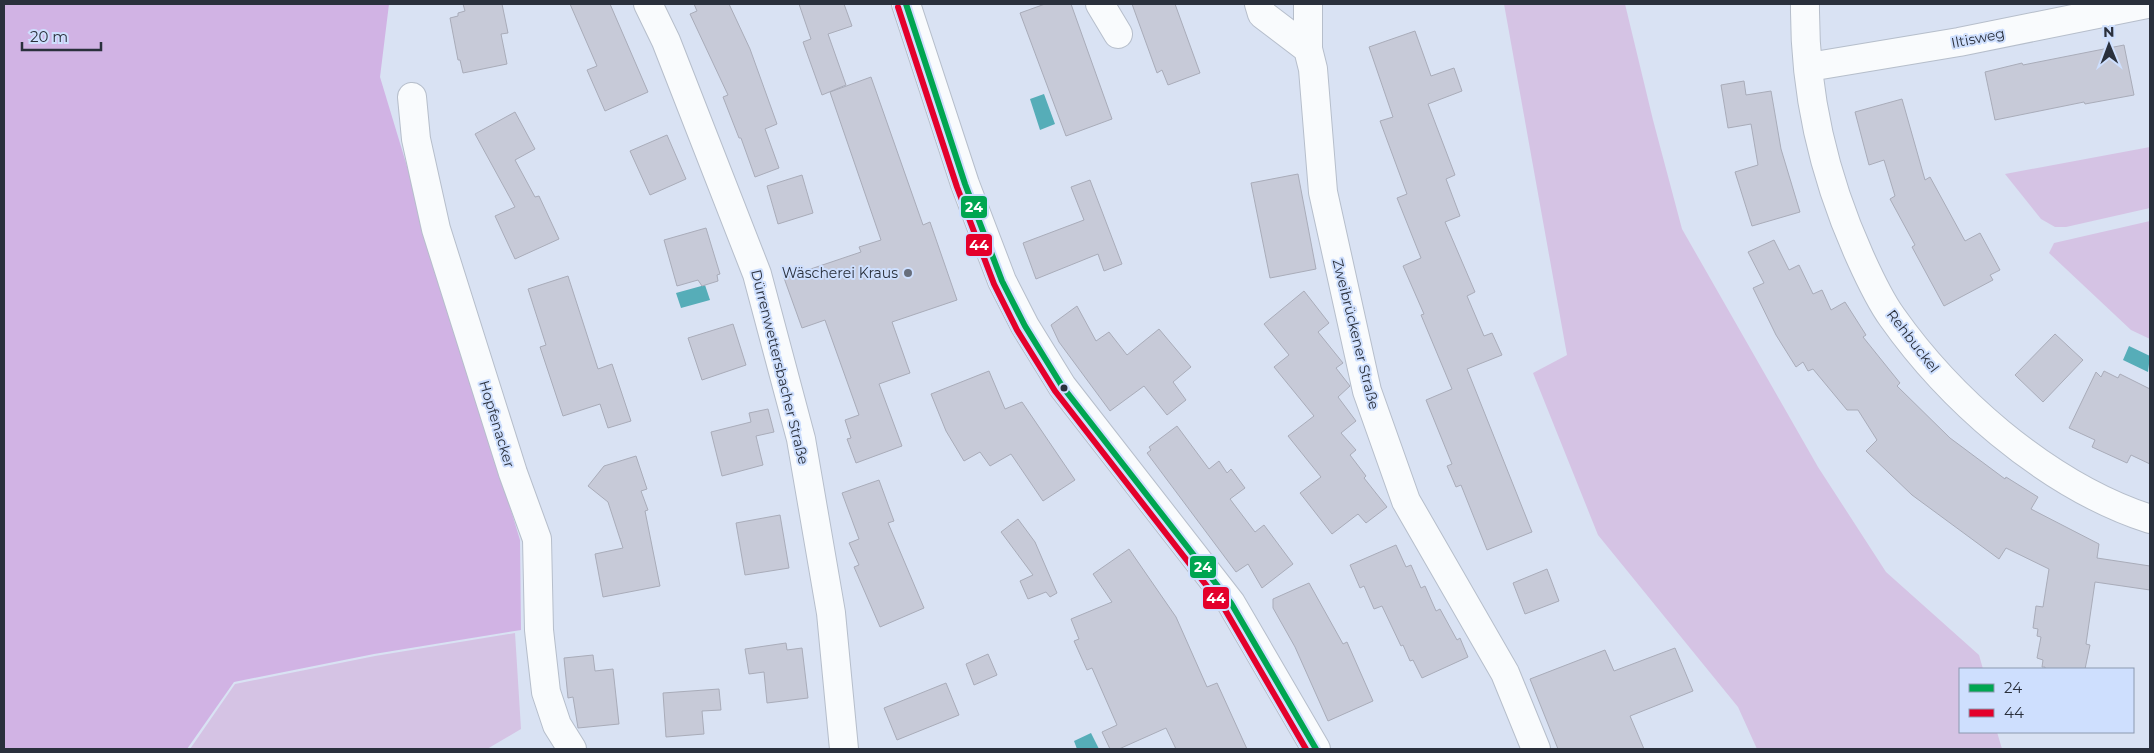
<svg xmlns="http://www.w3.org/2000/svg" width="2154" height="753" font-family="Montserrat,sans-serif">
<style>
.green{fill:#d5c3e4}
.forest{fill:#d1b3e4}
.water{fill:#56adb8}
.building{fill:#c7cad8;stroke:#a9acb9}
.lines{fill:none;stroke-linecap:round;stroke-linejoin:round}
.street-casing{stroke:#b6becb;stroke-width:30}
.secondary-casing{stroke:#b6becb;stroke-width:30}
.street{stroke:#f9fbfd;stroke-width:28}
.secondary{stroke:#f9fbfd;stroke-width:28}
.bus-1-casing{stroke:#cedffe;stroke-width:10}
.bus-2-casing{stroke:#cedffe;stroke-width:10}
.bus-1{stroke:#00a651;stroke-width:6}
.bus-2{stroke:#e4002b;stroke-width:6}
.poi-dot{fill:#676e7c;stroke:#cedffe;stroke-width:2}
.bus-dot{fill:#2a303c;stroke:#cedffe;stroke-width:2}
.labels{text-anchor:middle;stroke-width:4;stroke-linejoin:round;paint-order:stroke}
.street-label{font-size:14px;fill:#2a303c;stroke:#cedffe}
.poi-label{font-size:14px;fill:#2a303c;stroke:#cedffe;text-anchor:end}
.line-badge{stroke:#cedffe;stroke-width:2}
.badge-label{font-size:14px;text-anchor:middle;font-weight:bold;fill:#fff}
</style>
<rect width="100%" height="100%" fill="#d9e2f3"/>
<path class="green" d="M1504 4H1625L1653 120 1682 229 1818 467 1886 572 1979 655 1983 669H1960V732H1997L2002 749H1757L1738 707 1598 535 1533 373 1567 355Z
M2150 147V208L2066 227H2055L2041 219 2005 174Z
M2150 221V339L2131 330 2049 253 2054 243Z
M515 633 521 729 487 749H190L235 684 375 656Z"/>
<path class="forest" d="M4 4H389L380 77 520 540 521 630 374 654 234 682 187 749H4Z"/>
<path class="water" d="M1044 94 1055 124 1040 130 1030 99Z
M705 285 710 300 681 308 676 293Z
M2129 346 2150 356 2148 372 2123 360Z
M1091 733 1099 749H1077L1074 741Z"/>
<path class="building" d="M463 4H502L508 33 501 34 507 64 463 73 460 60H458L450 18 458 16V13L465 11Z
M570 4H610L648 92 605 111 587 70 597 66Z
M694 4H729L750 49 777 124 765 129 779 168 755 177 741 138H739L723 97 728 95 690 14 697 11Z
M799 4H844L852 26 828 34 846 85 822 95 803 42 811 39Z
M1045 4H1071L1112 119 1066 136 1020 13Z
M1132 4H1175L1200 73 1168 85 1162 70 1157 73Z
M1415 31 1431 76 1454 68 1462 91 1428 104 1455 175 1446 179 1460 216 1445 222 1475 292 1467 296 1484 336 1492 333 1502 355 1467 369 1532 532 1487 550 1461 485 1456 487 1447 466 1452 464 1426 400 1452 389 1421 315 1424 314 1403 266 1421 258 1397 198 1407 194 1380 121 1393 117 1369 47Z
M2124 45 2134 95 2085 104 2084 102 1995 120 1985 72 2022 63 2023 65Z
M871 77 923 225 930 222 957 300 892 322 910 373 879 384 902 446 856 463 847 439 851 438 845 420 859 415 825 320 802 328 784 278 861 252 859 247 881 240 830 92Z
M1744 81 1746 95 1771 91 1781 149 1800 212 1752 226 1735 172 1758 165 1751 124 1728 128 1721 85Z
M1902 99 1925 180 1930 177 1965 241 1980 233 2000 270 1990 275 1993 280 1944 306 1912 247 1915 245 1890 199 1895 196 1884 160 1869 165 1855 112Z
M515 112 535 149 515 160 535 197 539 196 559 239 515 259 495 216 515 207 475 134Z
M667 135 686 179 650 195 630 151Z
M1298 174 1316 269 1270 278 1251 183Z
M802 175 813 213 778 224 767 186Z
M1090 180 1122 264 1104 271 1098 254 1036 279 1023 243 1084 220 1071 187Z
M706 228 720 274 717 275 718 281 702 286 698 280 677 286 664 240Z
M1774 240 1789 270 1799 265 1813 294 1822 290 1831 310 1845 302 1866 335 1863 337 1900 383 1897 386 1950 438 2005 479 2006 477 2038 497 2031 509 2099 544 2097 558 2150 566V590L2095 582 2086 644 2090 645 2085 669H2045V667H2042L2043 660 2037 658 2041 637 2037 636 2038 629 2033 628 2036 606 2043 607 2049 569 2006 548 1999 559 1912 495 1866 451 1877 440 1858 410H1847L1813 369 1808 371 1803 362 1796 367 1776 335 1753 288 1764 283 1748 252Z
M568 276 598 369 612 364 631 421 608 428 600 404 563 416 540 347 546 345 528 289Z
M1304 291 1329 323 1318 332 1343 363 1336 368 1350 386 1338 397 1356 421 1341 433 1356 450 1350 455 1366 476 1364 478 1387 507 1366 523 1358 514 1332 534 1300 493 1321 477 1288 436 1314 416 1274 367 1289 355 1264 324Z
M1077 306 1096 341 1109 332 1127 355 1159 329 1191 367 1173 382 1186 400 1167 415 1144 386 1110 411 1059 342 1051 325Z
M733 324 746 365 702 380 688 338Z
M2055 334 2083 360 2043 402 2015 375Z
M989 371 1005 409 1022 402 1075 480 1043 501 1011 454 990 466 980 452 964 461 946 431 931 394Z
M2104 371 2118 378 2120 374 2150 389V464L2131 455 2127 463 2092 447 2095 440 2069 428 2096 372 2101 377Z
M768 409 774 432 756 436 763 465 722 476 711 432 751 422 749 413Z
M1177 426 1209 469 1219 461 1227 473 1231 469 1245 488 1230 499 1255 532 1264 525 1293 564 1262 588 1248 564 1236 572 1147 453 1151 450 1149 447Z
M636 456 647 489 641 491 648 510 645 511 660 586 603 597 595 554 623 548 608 502 588 486 604 466Z
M879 480 894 521 888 523 924 608 880 627 854 567 859 565 849 543 859 539 842 493Z
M780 515 789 568 745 575 736 523Z
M1018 519 1035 542 1057 593 1050 597 1046 592 1028 599 1020 581 1033 575 1001 532Z
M1396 545 1406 567 1411 565 1421 588 1425 586 1436 611 1440 609 1457 640 1460 638 1468 657 1422 678 1413 660 1410 661 1403 645 1401 646 1382 606 1374 609 1364 586 1360 588 1350 565Z
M1129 549 1176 617 1207 687 1217 683 1247 749H1176L1166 728 1119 749H1110L1102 732 1117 725 1092 668 1087 670 1074 641 1079 639 1071 619 1112 602 1093 574Z
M1547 569 1559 601 1525 614 1513 583Z
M1309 583 1343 644 1347 642 1373 701 1328 721 1295 647 1273 608V599Z
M786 643 787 650 802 648 808 698 767 703 764 672 749 674 745 649Z
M1675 648 1693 691 1630 716 1644 749H1558L1530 679 1605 650 1614 671Z
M988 654 997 675 974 685 966 664Z
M593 655 595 671 613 669 619 724 578 728 573 697 568 698 564 658Z
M946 683 959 715 897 740 884 708Z
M719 689 721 710 702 711 704 734 666 737 663 693Z"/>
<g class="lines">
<defs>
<path id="street" d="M648 4 666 41 757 274 801 439 831 613 844 749
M1100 4 1118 34
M1259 4 1262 14 1308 49
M1308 4V49L1313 69 1323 192 1367 391 1406 501 1505 673 1536 749
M1805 4C1804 91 1824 177 1860 257 1869 277 1879 299 1892 317 1923 361 1959 399 2000 433 2045 470 2094 501 2150 519
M1809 67 1959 42 2147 4
M412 97 416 139 436 229 513 473 537 539 539 630 546 692 557 725 572 749"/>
<path id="secondary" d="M906 4 965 184 1002 281 1025 326 1062 386 1231 603 1316 749"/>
</defs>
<use href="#street" class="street-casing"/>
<use href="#secondary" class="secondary-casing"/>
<use href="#street" class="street"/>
<use href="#secondary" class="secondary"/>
<defs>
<path id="bus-1" d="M906 4 965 184 1002 281 1025 326 1062 386 1231 603 1316 749"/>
<path id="bus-2" d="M898 7 957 187 994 284 1017 330 1055 391 1224 608 1306 749"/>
</defs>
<use href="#bus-1" class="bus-1-casing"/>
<use href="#bus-2" class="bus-2-casing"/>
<use href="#bus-1" class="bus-1"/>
<use href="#bus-2" class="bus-2"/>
</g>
<circle class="poi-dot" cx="908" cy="273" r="5"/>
<circle class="bus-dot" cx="1064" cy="388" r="4.5"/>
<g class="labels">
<g class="street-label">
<text transform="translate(1978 38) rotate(-11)" y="5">Iltisweg</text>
<text transform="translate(1356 334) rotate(76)" y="5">Zweibrückener Straße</text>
<text transform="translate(1913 341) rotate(52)" y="5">Rehbuckel</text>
<text transform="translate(780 367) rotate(76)" y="5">Dürrenwettersbacher Straße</text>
<text transform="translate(497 424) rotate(73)" y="5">Hopfenacker</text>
</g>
<g class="poi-label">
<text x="898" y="278">Wäscherei Kraus</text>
</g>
</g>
<g class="line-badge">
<rect x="960" y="195" width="28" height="24" rx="5" fill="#00a651"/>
<rect x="965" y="233" width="28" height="24" rx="5" fill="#e4002b"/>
<rect x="1189" y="555" width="28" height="24" rx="5" fill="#00a651"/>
<rect x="1202" y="586" width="28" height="24" rx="5" fill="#e4002b"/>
</g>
<g class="badge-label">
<text x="974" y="212">24</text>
<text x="979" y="250">44</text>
<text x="1203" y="572">24</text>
<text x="1216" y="603">44</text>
</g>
<rect width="2154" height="753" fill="none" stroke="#2a303c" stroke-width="10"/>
<rect x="1959" y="668" width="175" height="65" fill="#cedffe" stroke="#8c99b0"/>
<rect x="1969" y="684" width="25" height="8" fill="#00a651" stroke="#8c99b0"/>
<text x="2004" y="693" font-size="15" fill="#2a303c">24</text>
<rect x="1969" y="709" width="25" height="8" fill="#e4002b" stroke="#8c99b0"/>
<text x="2004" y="718" font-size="15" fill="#2a303c">44</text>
<g transform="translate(2109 45) rotate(359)" stroke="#cedffe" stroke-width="4" paint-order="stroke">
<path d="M0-4L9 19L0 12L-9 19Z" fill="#2a303c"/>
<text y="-8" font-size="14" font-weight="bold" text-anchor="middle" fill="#2a303c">N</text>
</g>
<path d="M22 42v8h79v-8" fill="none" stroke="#2a303c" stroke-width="2.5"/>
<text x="30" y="42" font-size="15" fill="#2a303c" stroke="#cedffe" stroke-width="4" paint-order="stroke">20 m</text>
</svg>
